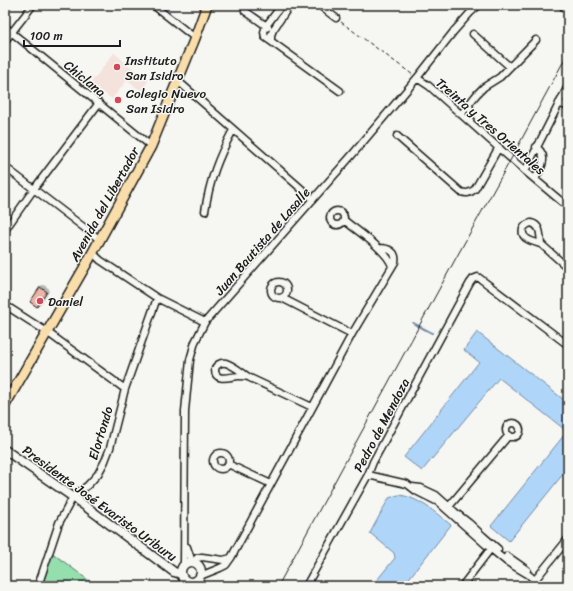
<svg xmlns="http://www.w3.org/2000/svg" width="573" height="591" font-family="Sriracha,sans-serif">
<style>
.built{fill:#f4e2dc}
.green{fill:#95deae;stroke:#587d65}
.water{fill:#afd5f9;stroke:#748ba1}
.lines{fill:none;stroke-linecap:round;stroke-linejoin:round}
.stream{stroke:#748ba1;stroke-width:2}
.building{fill:#eeb4a8;stroke:#1c1c1c;filter:url(#shadow)}
.street-casing{stroke:#1c1c1c;stroke-width:9}
.secondary-casing{stroke:#1c1c1c;stroke-width:11}
.primary-casing{stroke:#1c1c1c;stroke-width:12}
.path{stroke:#1c1c1c;stroke-width:1;stroke-dasharray:4 3;stroke-linecap:butt}
.street{stroke:#f6f6f2;stroke-width:6}
.secondary{stroke:#f6f6f2;stroke-width:8}
.primary{stroke:#f9deab;stroke-width:9}
.tram{stroke:#1c1c1c;stroke-width:1}
.poi-dot{fill:#d1495b;stroke:#f6f6f2;stroke-width:1.5}
.labels{text-anchor:middle;stroke-width:3;stroke-linejoin:round;paint-order:stroke}
.poi-label{font-size:13px;fill:#1c1c1c;stroke:#f6f6f2;text-anchor:start}
.street-label{font-size:13px;fill:#1c1c1c;stroke:#f6f6f2}
</style>
<defs>
<filter id="shadow"><feDropShadow dx="2.5" dy="-2.5" stdDeviation="0" flood-color="#0004"/></filter>
</defs>
<rect width="100%" height="100%" fill="#f6f6f2"/>
<filter id="ink" filterUnits="userSpaceOnUse"><feTurbulence type="fractalNoise" baseFrequency=".025" numOctaves="2"/><feDisplacementMap in="SourceGraphic" scale="8" xChannelSelector="R" yChannelSelector="G"/><feConvolveMatrix kernelMatrix="1 2 1 2 8 2 1 2 1" color-interpolation-filters="sRGB"/></filter>
<g filter="url(#ink)">
<path class="built" d="M114 53 148 81 141 91 127 80 112 99 91 83Z"/>
<path class="green" d="M51 552 96 586H42Z"/>
<path class="water" d="M477 332 568 403V468L509 541 491 526 565 434 564 429 499 378 422 471 404 457 479 362 464 350Z
M398 495C417 496 436 513 451 525L403 586H372L395 558 394 553 370 533 389 498Z"/>
<g class="lines">
<path class="stream" d="M413 323 432 333"/>
</g>
<path class="building" d="M40 287 47 292 37 307 30 302Z"/>
<g class="lines">
<defs>
<path id="street" d="M153 5 195 38
M282 5 266 26 264 32 265 37 340 91
M319 5 336 18
M562 5 568 12
M245 11 268 27
M5 27 151 146
M473 34 510 67
M5 41 33 5
M271 41V35L273 30 290 5
M417 78 429 86 525 171 568 207
M178 81 313 199
M559 103 568 107
M469 105 471 112 470 121
M462 114 465 109 477 94 484 87 500 77 536 40
M397 136 461 192C467 194 470 193 475 189L499 147
M5 167 99 239
M525 171 568 86
M535 179C539 172 547 160 541 152 540 150 538 149 536 147
M330 218a7 7 0 1 1 14 0a7 7 0 1 1-14 0Z
M205 211C210 179 218 158 233 130
M344 220C357 231 387 250 392 266
M531 223C541 225 540 235 541 244 534 242 520 239 523 229 525 225 527 224 531 223Z
M5 230 34 189 99 103
M541 244 568 268
M92 252 100 260 157 298 205 322
M271 290a8 8 0 1 1 16 0a8 8 0 1 1-16 0Z
M282 298 352 334
M5 305 47 332 125 389
M248 377C245 376 242 376 239 376 232 376 215 383 215 370 215 365 221 362 226 363 235 366 242 373 250 378 271 388 291 397 312 407
M506 430a7 7 0 1 1 14 0a7 7 0 1 1-14 0Z
M213 461a8 8 0 1 1 16 0a8 8 0 1 1-16 0Z
M228 464 271 484
M368 475 407 484 416 491 438 502 485 544 507 562 529 575 541 586
M412 487 421 488 436 495 455 512 469 523 483 536 498 549
M447 509 509 435
M187 547 192 562
M507 556 527 570
M194 563 197 558 202 557 223 560 231 558
M184 565 185 411 190 360 195 342 205 322 352 155 417 78 454 31 470 13 479 5
M200 576 220 568 226 565 231 558 271 484 352 334 395 262C397 251 388 248 379 248
M535 580 568 539
M38 586 59 523 73 497 88 485 98 474 105 461 110 448 125 389 157 298
M183 586 184 580
M306 586 368 475 373 462 470 283 473 279 478 277 568 345
M462 586 492 547"/>
<path id="secondary" d="M5 450 73 497 174 572 181 574
M181 572a10 10 0 1 1 20 0a10 10 0 1 1-20 0Z"/>
<path id="primary" d="M5 405 87 263 151 146 195 38 207 5"/>
</defs>
<use href="#street" class="street-casing"/>
<use href="#secondary" class="secondary-casing"/>
<use href="#primary" class="primary-casing"/>
<path class="path" d="M341 22 413 75"/>
<use href="#street" class="street"/>
<use href="#secondary" class="secondary"/>
<use href="#primary" class="primary"/>
<path class="tram" d="M278 586 456 258 511 159 568 53"/>
</g>
</g>
<g class="poi-dot">
<circle cx="117" cy="67" r="4"/>
<circle cx="118" cy="100" r="4"/>
<circle cx="40" cy="301" r="4"/>
</g>
<g class="labels">
<g class="poi-label">
<text x="125" y="65">Instituto<tspan x="125" dy="15">San Isidro</tspan></text>
<text x="126" y="98">Colegio Nuevo<tspan x="126" dy="15">San Isidro</tspan></text>
<text x="48" y="306">Daniel</text>
</g>
<g class="street-label">
<text transform="translate(85 78) rotate(39)" y="5">Chiclana</text>
<text transform="translate(491 126) rotate(41)" y="5">Treinta y Tres Orientales</text>
<text transform="translate(104 204) rotate(-61)" y="5">Avenida del Libertador</text>
<text transform="translate(262 241) rotate(-49)" y="5">Juan Bautista de Lasalle</text>
<text transform="translate(381 425) rotate(-62)" y="5">Pedro de Mendoza</text>
<text transform="translate(100 433) rotate(-73)" y="5">Elortondo</text>
<text transform="translate(100 503) rotate(36)" y="5">Presidente José Evaristo Uriburu</text>
</g>
</g>
<rect width="573" height="591" fill="none" stroke="#f6f6f2" stroke-width="20"/>
<rect x="10" y="10" width="553" height="571" fill="none" stroke="#1c1c1c" stroke-width="1.5" filter="url(#ink)"/>
<path d="M24 40v6h96v-6" fill="none" stroke="#1c1c1c" stroke-width="2"/>
<text x="30" y="40" font-size="12" fill="#1c1c1c" stroke="#f6f6f2" stroke-width="3" paint-order="stroke">100 m</text>
</svg>
